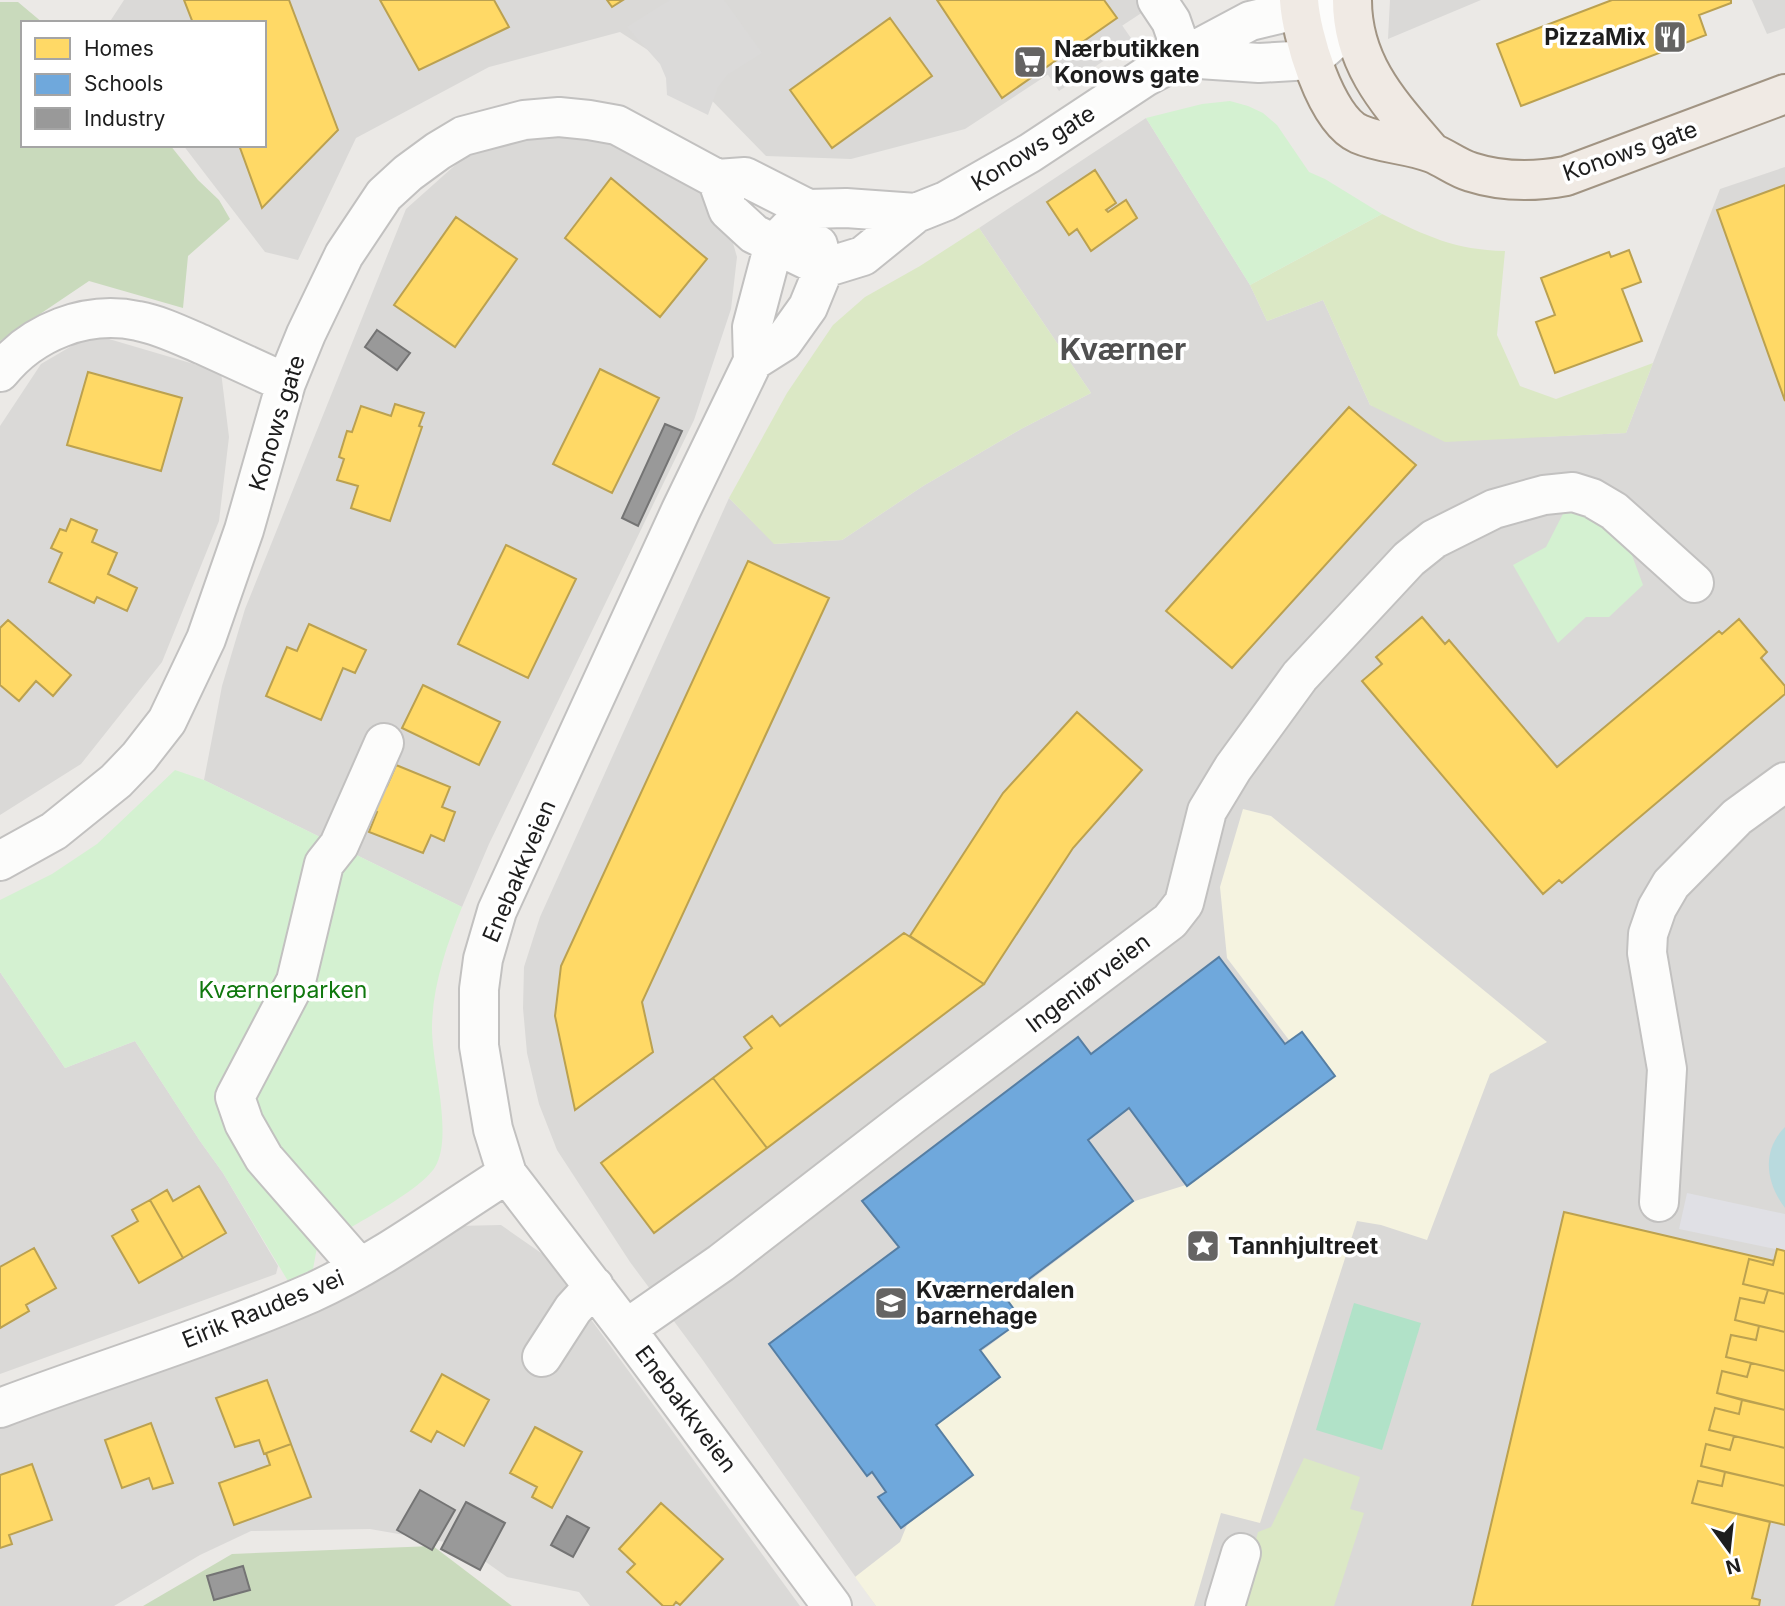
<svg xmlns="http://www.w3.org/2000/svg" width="1785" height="1606" font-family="Inter,sans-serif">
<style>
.residential{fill:#dad9d7}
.education{fill:#f5f3e0}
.grass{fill:#dbe8c5}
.forest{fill:#c9dabc}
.park{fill:#d4f1d1}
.pitch{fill:#b1e2c8}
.parking{fill:#dbdad9}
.plaza{fill:#e0e0e5}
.water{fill:#b9dade}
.homes{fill:#ffd966;stroke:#bba150;stroke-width:2}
.schools{fill:#6fa8dc;stroke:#567ea3;stroke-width:2}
.industry{fill:#999;stroke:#747474;stroke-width:2}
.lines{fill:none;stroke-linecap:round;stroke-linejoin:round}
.minor-casing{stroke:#c2c1c0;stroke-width:42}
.major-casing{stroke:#a19483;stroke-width:42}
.minor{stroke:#fcfcfb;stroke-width:38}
.major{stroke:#f0eae4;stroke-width:38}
.labels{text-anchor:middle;stroke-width:7;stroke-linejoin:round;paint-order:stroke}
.poi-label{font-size:23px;font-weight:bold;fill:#1d1d1d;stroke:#fff;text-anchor:start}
.street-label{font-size:23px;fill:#1d1d1d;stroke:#fff}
.park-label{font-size:23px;fill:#10780e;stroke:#fff}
.district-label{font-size:30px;font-weight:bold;fill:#505050;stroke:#fff}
</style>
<rect width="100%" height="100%" fill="#ebe9e6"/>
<path class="residential" d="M124 0H1139L1146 10 965 129 851 159 766 156 688 76 620 32 489 67 356 138 298 260 265 252 183 145H264V23H109Z
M1390 0H1481L1388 39Z
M1752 0H1785V28L1767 34Z
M1146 118 1250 285 1267 321 1323 300 1370 405 1538 437 1626 433 1720 189 1785 167V1606H876L702 1359 630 1262 557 1150 539 1104 527 1053 523 1008 524 967 540 917 729 498 775 544 842 540 923 486 1021 429 1091 393 979 228Z
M575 124 719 194 737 257 731 309 694 420 489 844 462 907 204 780 222 686 245 609 406 209 471 151Z
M92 334 221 372 229 437 219 521 162 662 81 764 0 815V426L41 364Z
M0 972 65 1068 135 1041 200 1141 223 1173 278 1266 276 1274 0 1374Z
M501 1225 544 1255 800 1606H590L579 1592 507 1577 462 1545 370 1529 251 1531 200 1555 114 1606H0V1421L457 1226Z"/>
<path class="education" d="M1243 809 1271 816 1547 1042 1490 1074 1427 1240 1381 1225 1357 1221 1260 1523 1221 1513 1194 1606H876L855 1577 900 1542 907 1525 973 1475 934 1425 1000 1375 982 1351 1023 1320 1007 1298 1135 1201 1189 1184 1317 1077 1227 958 1220 887Z"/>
<path class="grass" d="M1382 214C1426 236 1455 250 1505 251L1497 335 1520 386 1556 399 1653 363 1626 433 1445 442 1370 405 1323 300 1267 321 1250 285Z
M979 228 1091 393 1021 429 923 486 842 540 774 544 729 498 787 393 833 325 865 297 920 266Z
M1304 1458 1360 1477 1350 1509 1364 1513 1334 1606H1238L1258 1532 1271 1527Z"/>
<path class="forest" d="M0 2H18L43 23H23V145H170L198 180 219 200 230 219 188 256 183 308 89 281 0 341Z
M433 1546 512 1606H143L232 1554Z"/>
<path class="park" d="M1230 101 1248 106 1263 113 1277 125 1309 172 1325 179 1382 214 1250 285 1146 118 1202 104Z
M1567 506 1626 539 1643 585 1609 617H1586L1558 643 1513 565 1546 547Z
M175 770 204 780 462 907C447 944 433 984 432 1025 431 1063 454 1136 435 1167 420 1192 344 1230 317 1247L313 1269 288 1281 223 1173 200 1141 135 1041 65 1068 0 972V900L52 874 97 844Z"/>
<path class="pitch" d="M1354 1303 1421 1323 1382 1450 1316 1430Z"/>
<path class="parking" d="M670 0H724L762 53 727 75 718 87 708 115 667 95 666 78 660 64 627 27Z
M1117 18 1133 41 1059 91 1044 69Z"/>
<path class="plaza" d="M1687 1193 1785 1214V1251L1679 1229Z"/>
<path class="water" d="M1785 1127V1208C1766 1183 1761 1151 1785 1127Z"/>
<path class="homes" d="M184 0H289L338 130 262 208 239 145H264V23H193Z
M380 0H494L509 27 419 70Z
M607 0H623L612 7Z
M937 0H1104L1117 18 1002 98Z
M1612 0H1731V3L1699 15 1706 35 1521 106 1497 44Z
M890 18 932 76 832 148 790 90Z
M1095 170 1116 203 1106 210 1108 212 1126 200 1137 218 1091 251 1077 229 1069 235 1047 202Z
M611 178 707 259 660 317 565 238Z
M1785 185V401L1717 210Z
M456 217 517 259 455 347 394 305Z
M1629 250 1641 282 1622 289 1642 341 1555 373 1536 322 1555 315 1541 278 1609 252 1611 257Z
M600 369 659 398 612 493 553 464Z
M88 372 182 398 161 471 67 445Z
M395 404 424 413 419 426 422 427 390 521 351 508 358 486 337 480 344 459 339 457 347 431 352 432 361 406 391 416Z
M1349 407 1416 465 1232 668 1166 611Z
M71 519 97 530 92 542 117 553 108 574 137 588 127 611 97 597 94 603 49 582 62 553 51 548 60 529 66 531Z
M506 545 576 579 528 678 458 644Z
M748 561 829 598 642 1002 653 1052 575 1110 555 1016 561 966Z
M1422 617 1445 644 1449 640 1557 767 1719 631 1722 634 1739 619 1767 652 1761 658 1785 686V694L1562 883 1559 880 1543 894 1362 681 1382 664 1376 657Z
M8 620 71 675 53 696 36 681 19 701 0 685V628Z
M309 624 366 650 355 673 343 668 321 720 266 696 287 647 297 651Z
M423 685 500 722 479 765 402 728Z
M1077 712 1142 770 1073 848 984 984 910 936 1003 793Z
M396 765 450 787 442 807 455 812 444 841 431 835 423 853 369 832 377 812 369 808 380 783 387 786Z
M904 933 984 984 767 1148 713 1078 752 1048 744 1037 772 1016 780 1026Z
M713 1078 767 1148 654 1233 601 1163Z
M199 1186 226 1233 183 1258 150 1200 167 1190 173 1201Z
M150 1200 183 1258 139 1283 112 1236 138 1221 132 1210Z
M1564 1212 1774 1261 1773 1265 1749 1259 1743 1284 1768 1290 1764 1303 1740 1298 1735 1320 1759 1326 1756 1340 1731 1335 1726 1357 1751 1363 1747 1377 1722 1371 1717 1393 1742 1400 1739 1414 1715 1408 1709 1430 1734 1436 1730 1450 1706 1444 1701 1466 1725 1472 1722 1486 1698 1481 1692 1503 1770 1522 1752 1598 1760 1600 1759 1606H1472Z
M34 1248 56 1288 26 1305 29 1311 0 1328V1267Z
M1777 1249 1785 1251V1294L1743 1284 1749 1259 1773 1265Z
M1768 1290 1785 1294V1332L1735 1320 1740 1298 1764 1303Z
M1759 1326 1785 1332V1371L1726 1357 1731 1335 1756 1340Z
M1751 1363 1785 1371V1410L1717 1393 1722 1371 1747 1377Z
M442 1374 489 1400 464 1446 437 1431 431 1442 411 1431Z
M267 1380 291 1444 264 1454 259 1440 235 1447 216 1398Z
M1742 1400 1785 1410V1448L1709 1430 1715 1408 1739 1414Z
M151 1423 173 1483 153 1489 149 1478 122 1488 105 1440Z
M535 1427 582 1452 552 1508 532 1497 537 1487 510 1473Z
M1734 1436 1785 1448V1486L1701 1466 1706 1444 1730 1450Z
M291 1444 311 1497 234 1525 219 1483 270 1465 266 1453Z
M32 1464 52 1520 9 1535 12 1544 0 1548V1475Z
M1725 1472 1785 1486V1525L1692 1503 1698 1481 1722 1486Z
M661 1503 723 1559 680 1605 676 1602 673 1606H663L627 1572 635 1564 619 1549Z"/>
<path class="schools" d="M1219 957 1285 1044 1302 1032 1335 1076 1187 1186 1129 1108 1088 1140 1133 1201 1005 1297 1022 1320 980 1350 1000 1377 936 1425 973 1475 901 1528 878 1497 886 1492 872 1472 867 1476 769 1344 899 1247 862 1201 1078 1037 1091 1054Z"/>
<path class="industry" d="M377 330 410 353 397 370 365 347Z
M665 424 682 431 638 526 622 518Z
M420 1490 455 1510 432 1550 397 1530Z
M466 1502 505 1523 480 1570 441 1549Z
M567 1516 589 1528 573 1557 551 1545Z
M243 1566 250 1590 214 1600 207 1576Z"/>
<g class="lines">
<defs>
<path id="minor" d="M1157 0 1171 21 1184 58
M1184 58 1259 63 1311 60 1337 37
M717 179 728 210 754 234 824 268 863 256 916 213 946 201 1030 153 1145 77 1250 21 1300 9 1352 24
M808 209 774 244 752 327 753 361 681 510 497 911 483 959 479 989V1046L493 1129 507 1174 626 1329 832 1606
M753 361 783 342 808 307 824 268 818 245
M0 372C32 332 86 310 138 321 160 325 182 336 203 345 231 358 258 370 286 383
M0 861 54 831 116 781 139 757 167 721 206 639 244 530 286 383 306 334 344 255 384 195 408 173 438 151 463 136 524 120 559 117 589 120 617 125 717 179 745 177 808 209 846 208 916 213
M1659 1202 1667 1069 1647 953 1648 934 1657 908 1671 884 1737 817 1785 782
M360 1268 264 1158 244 1123 235 1097 296 981 324 864 339 845 384 743
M626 1329 721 1263 911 1116 1170 921 1184 903 1207 811 1233 768 1300 676 1409 559 1434 539 1494 509 1544 495 1573 492 1592 498 1614 511 1694 583
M542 1357 573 1309 594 1286
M0 1408C103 1369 210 1337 311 1293 380 1262 443 1214 507 1174
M1225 1606 1241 1553"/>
<path id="major" d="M1299 0C1301 34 1325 119 1359 134 1382 144 1409 144 1432 153 1445 158 1457 168 1471 172 1502 182 1534 182 1566 176L1785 94
M1352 0C1352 66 1392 106 1432 153"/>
</defs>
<use href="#minor" class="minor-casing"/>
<use href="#major" class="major-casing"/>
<use href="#minor" class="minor"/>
<use href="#major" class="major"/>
</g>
<defs>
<symbol id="restaurant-square" viewBox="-11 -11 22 22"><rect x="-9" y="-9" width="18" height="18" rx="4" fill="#656463" stroke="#fff"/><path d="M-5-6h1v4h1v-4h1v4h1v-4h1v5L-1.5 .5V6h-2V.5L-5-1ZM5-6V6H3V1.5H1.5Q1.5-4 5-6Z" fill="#fff"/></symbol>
<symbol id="supermarket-square" viewBox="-11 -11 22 22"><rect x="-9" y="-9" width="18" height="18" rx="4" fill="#656463" stroke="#fff"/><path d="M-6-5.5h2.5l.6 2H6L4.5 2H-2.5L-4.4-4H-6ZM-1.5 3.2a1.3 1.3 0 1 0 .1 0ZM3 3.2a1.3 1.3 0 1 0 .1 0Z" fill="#fff"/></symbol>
<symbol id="sight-square" viewBox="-11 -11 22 22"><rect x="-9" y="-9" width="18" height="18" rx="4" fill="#656463" stroke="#fff"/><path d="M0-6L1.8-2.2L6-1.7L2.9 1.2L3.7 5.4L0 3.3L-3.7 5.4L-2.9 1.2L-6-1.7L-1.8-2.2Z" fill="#fff"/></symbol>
<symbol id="school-square" viewBox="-11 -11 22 22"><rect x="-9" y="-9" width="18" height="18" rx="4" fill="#656463" stroke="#fff"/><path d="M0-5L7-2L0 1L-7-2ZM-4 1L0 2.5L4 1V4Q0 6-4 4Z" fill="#fff"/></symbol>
</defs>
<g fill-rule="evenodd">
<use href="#restaurant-square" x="1651" y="18" width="38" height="38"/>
<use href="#supermarket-square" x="1011" y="43" width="38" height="38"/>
<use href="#sight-square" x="1184" y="1227" width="38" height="38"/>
<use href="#school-square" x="872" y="1284" width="38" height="38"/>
</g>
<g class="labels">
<g class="poi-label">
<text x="1646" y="45" text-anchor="end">PizzaMix</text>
<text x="1054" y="57">Nærbutikken<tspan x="1054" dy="26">Konows gate</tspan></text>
<text x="1228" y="1254">Tannhjultreet</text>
<text x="916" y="1298">Kværnerdalen<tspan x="916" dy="26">barnehage</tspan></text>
</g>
<g class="street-label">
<text transform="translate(1033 148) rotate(-32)" y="8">Konows gate</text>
<text transform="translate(1630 151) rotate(-19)" y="8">Konows gate</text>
<text transform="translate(277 423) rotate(-73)" y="8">Konows gate</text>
<text transform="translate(519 871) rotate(-67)" y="8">Enebakkveien</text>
<text transform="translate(1088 983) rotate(-37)" y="8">Ingeniørveien</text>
<text transform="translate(263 1309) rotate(-22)" y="8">Eirik Raudes vei</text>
<text transform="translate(686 1409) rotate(53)" y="8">Enebakkveien</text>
</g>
<g class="park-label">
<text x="283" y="998">Kværnerparken</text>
</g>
<g class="district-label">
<text x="1123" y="360">Kværner</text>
</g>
</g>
<rect x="21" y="21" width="245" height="126" fill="#ffffff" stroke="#a5a5a5" stroke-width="2"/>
<rect x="35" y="38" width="35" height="21" fill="#ffd966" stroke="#a5a5a5" stroke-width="2"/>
<text x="84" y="56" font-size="21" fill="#1d1d1d">Homes</text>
<rect x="35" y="74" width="35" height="21" fill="#6fa8dc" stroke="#a5a5a5" stroke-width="2"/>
<text x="84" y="91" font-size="21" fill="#1d1d1d">Schools</text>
<rect x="35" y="108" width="35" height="21" fill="#999999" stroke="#a5a5a5" stroke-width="2"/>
<text x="84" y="126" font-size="21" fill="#1d1d1d">Industry</text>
<g transform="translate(1729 1550) rotate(165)" stroke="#ffffff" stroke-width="5" paint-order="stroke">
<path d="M0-5L12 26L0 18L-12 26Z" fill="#1d1d1d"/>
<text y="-10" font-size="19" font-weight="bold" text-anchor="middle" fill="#1d1d1d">N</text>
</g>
</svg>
